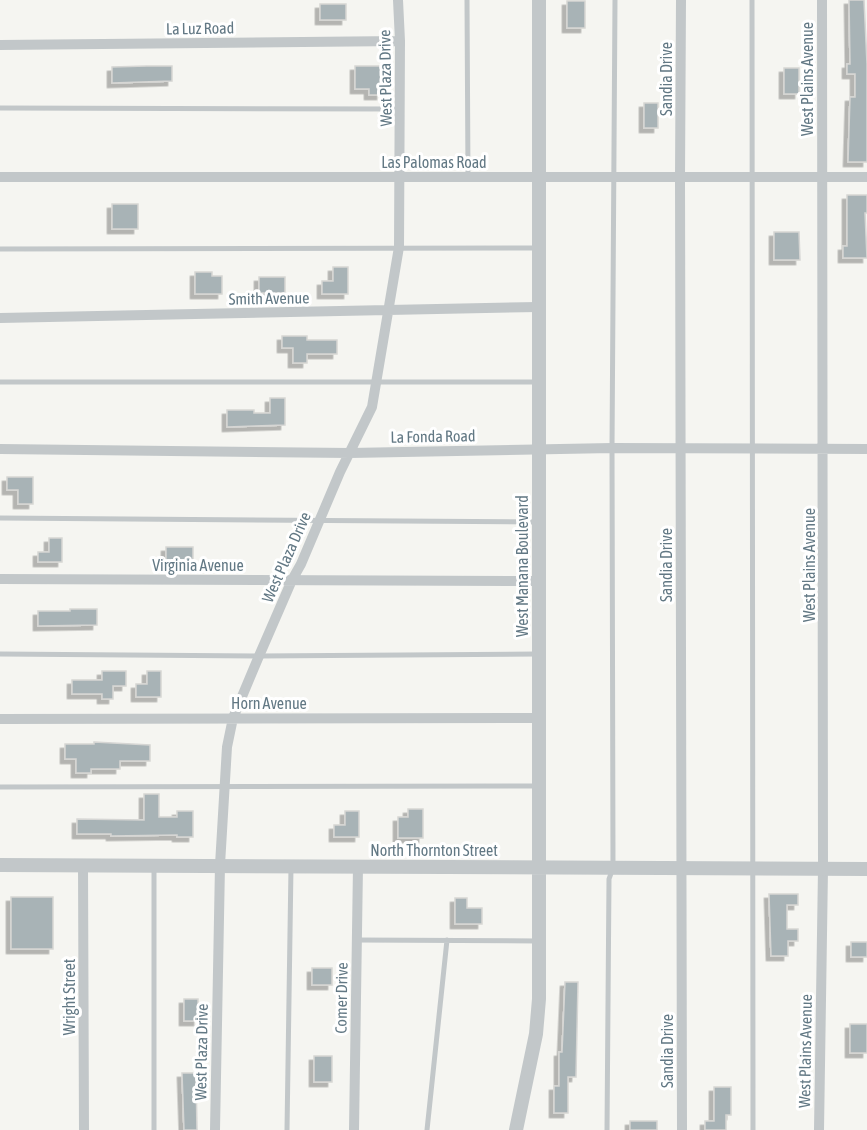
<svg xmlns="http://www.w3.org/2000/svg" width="867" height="1130" font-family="'Asap Condensed',sans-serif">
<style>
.building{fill:#a8b3b6;stroke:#d6d6d4;stroke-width:1.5;filter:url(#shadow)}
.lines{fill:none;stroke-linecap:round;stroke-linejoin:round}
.service{stroke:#c2c7c9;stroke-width:5}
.minor{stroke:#c2c7c9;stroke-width:10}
.tertiary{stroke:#c2c7c9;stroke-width:14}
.labels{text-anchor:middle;stroke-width:6;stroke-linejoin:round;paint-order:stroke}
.street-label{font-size:16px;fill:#627884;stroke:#fff}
</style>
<defs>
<filter id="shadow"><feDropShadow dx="-4.5" dy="4.5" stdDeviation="0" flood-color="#0004"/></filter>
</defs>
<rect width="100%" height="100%" fill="#f5f5f1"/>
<path class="building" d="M849 0H864L867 64V162H848L850 97H855V74H847V64H850Z
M567 1H585V28H567Z
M320 4H346V20H320Z
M147 66H172V81L112 83V67Z
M355 66H381V95H369V89H355Z
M784 68H799V94H784Z
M644 103H658V128H644Z
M847 195H867V213H865L867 258H843V246H847Z
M112 204H138V229H112Z
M774 232H799L800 260H774Z
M333 267H348V294H322V281H333Z
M195 272H212V276H222V294H195Z
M259 277H285V293H259Z
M282 336H307V340H337V354H307V363H293V348H282Z
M270 398H285V425L227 427V410H254V413H270Z
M7 477H33V504H18V490H7Z
M49 538H62V562H38V552H49Z
M166 547H193V563H166Z
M70 609H97V625L38 626V611H70Z
M102 671H126V686H113V699H102V694H72V680H102Z
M147 671H161V697H136V684H147Z
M94 742 150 745V761H120V769H91V773H76V759H65V744H94Z
M144 794H159V817H177V811H193V837H177V835L111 836V834H77V819L144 820Z
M408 809H423V838H398V817H408Z
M345 811H359V837H334V825H345Z
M769 894H798V905H787V929H798V941H788V956H771Z
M11 897H53V949H11Z
M455 898H467V908H482V924H455Z
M851 942H867V957H851Z
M312 968H332V985H312Z
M565 982H578L576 1077H568V1113H554V1086H559V1052H562Z
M184 999H198V1021H184Z
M850 1024H867V1053H850Z
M314 1056H332V1082H314Z
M182 1073H196L197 1130H184Z
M714 1087H731V1115H726V1130H705V1121H714Z
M630 1121H657V1130H630Z"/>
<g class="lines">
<path class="service" d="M467 0 468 177
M752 0 753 1130
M0 108 400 109
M0 249 538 248
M0 382H537
M0 518 538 522
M0 654 259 656 537 654
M0 787 538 786
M357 940 538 941
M154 1130V868
M287 1130 291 867
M427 1130 447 940
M607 1130 609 879 613 868 612 448 615 0"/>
<path class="minor" d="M681 0 680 177 682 1130
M0 45 400 41
M0 177H867
M0 318 538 307
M0 449 350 453 612 448 867 449
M0 579 540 581
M0 719 538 718
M83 865 84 1130
M215 1130 220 865 227 747 233 718 259 656 292 580 301 564 340 472 372 407 399 247 400 41 398 0
M354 1130 358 866
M819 1130 823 869 822 0"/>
<path class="tertiary" d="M0 865 867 869
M516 1130 536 1034 539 999V0"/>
</g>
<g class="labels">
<g class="street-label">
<text transform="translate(200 28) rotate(-1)" y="6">La Luz Road</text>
<text transform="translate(385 78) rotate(-91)" y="6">West Plaza Drive</text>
<text transform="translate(666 79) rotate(-90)" y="6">Sandia Drive</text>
<text transform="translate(807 79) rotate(-90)" y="6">West Plains Avenue</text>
<text x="434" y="168">Las Palomas Road</text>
<text transform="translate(269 298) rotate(-1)" y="6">Smith Avenue</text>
<text transform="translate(433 436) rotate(-1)" y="6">La Fonda Road</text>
<text transform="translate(286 557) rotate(-66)" y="6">West Plaza Drive</text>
<text x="198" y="571">Virginia Avenue</text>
<text transform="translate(666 565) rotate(-90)" y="6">Sandia Drive</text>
<text transform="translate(809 565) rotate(-90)" y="6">West Plains Avenue</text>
<text transform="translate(522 566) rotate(-90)" y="6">West Manana Boulevard</text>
<text x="269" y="709">Horn Avenue</text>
<text x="434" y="856">North Thornton Street</text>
<text transform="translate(69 997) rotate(-90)" y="6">Wright Street</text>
<text transform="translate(341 998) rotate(-89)" y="6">Comer Drive</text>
<text transform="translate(667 1051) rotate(-90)" y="6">Sandia Drive</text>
<text transform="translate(805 1051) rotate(-89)" y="6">West Plains Avenue</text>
<text transform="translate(201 1052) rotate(-89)" y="6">West Plaza Drive</text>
</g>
</g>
</svg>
